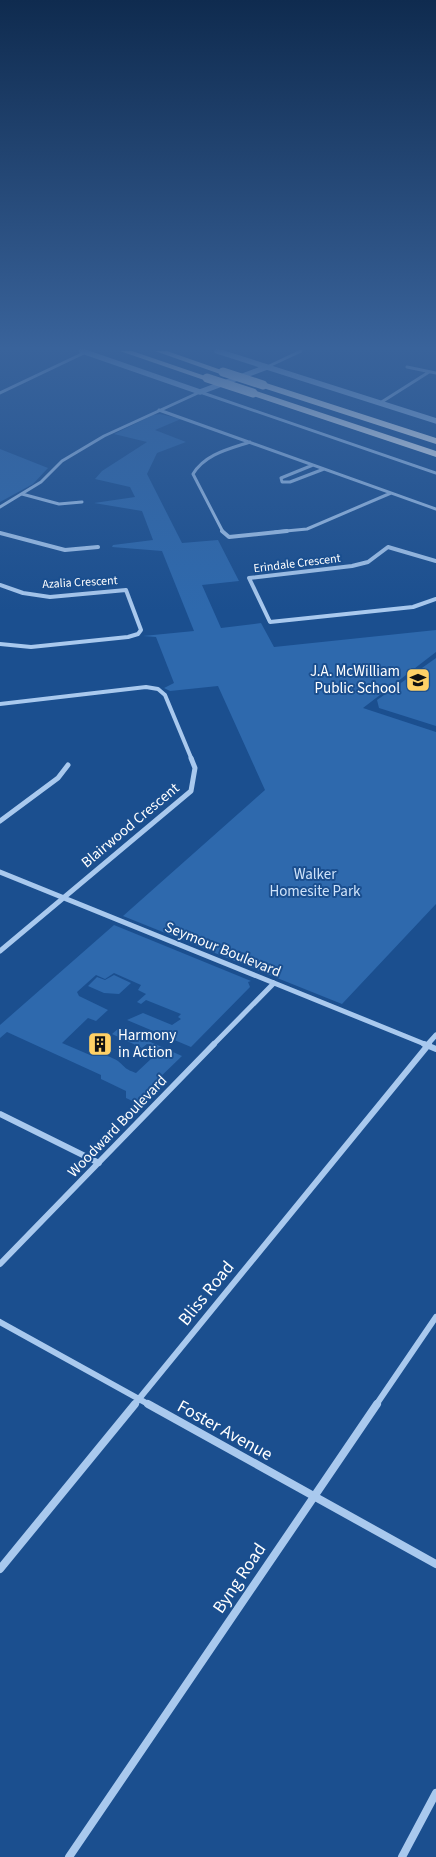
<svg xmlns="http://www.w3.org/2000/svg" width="436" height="1857" font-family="'Source Sans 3',sans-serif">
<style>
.green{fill:#2e69ad}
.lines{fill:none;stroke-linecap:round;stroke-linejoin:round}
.minor-far4{stroke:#a9c9ee;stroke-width:3}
.minor-far3{stroke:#a9c9ee;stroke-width:4}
.minor-far2{stroke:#a9c9ee;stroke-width:5}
.minor-far1{stroke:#a9c9ee;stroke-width:6}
.minor{stroke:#a9c9ee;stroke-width:8}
.tertiary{stroke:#a9c9ee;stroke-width:5.5}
.motorway{fill:#fff;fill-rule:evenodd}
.motorway-bridge{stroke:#fff;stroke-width:9}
.labels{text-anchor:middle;stroke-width:4;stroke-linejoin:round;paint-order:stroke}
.far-street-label{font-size:12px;fill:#fff;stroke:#1b4f8f}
.poi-label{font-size:15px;fill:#fff;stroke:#1b4f8f;text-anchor:end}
.street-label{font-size:15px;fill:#fff;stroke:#1b4f8f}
.park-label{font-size:15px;fill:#cfe3fa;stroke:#1b4f8f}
.near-street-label{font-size:18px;fill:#fff;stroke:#1b4f8f}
</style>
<rect width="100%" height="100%" fill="#1b4f8f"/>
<path class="green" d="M160 414 181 419 155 430 186 442 157 453 147 474 182 543 218 540 239 581 202 585 221 628 261 623 274 647 436 630V652L363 708 436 732V904L342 1004 123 916 265 790 218 686 170 691 164 688 174 683 156 637 143 636 194 631 162 551 112 547 113 545 153 540 142 511 94 503 135 497 130 487 95 479 102 471 147 442 114 434 153 415Z
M0 449 48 468 33 484 0 502Z
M436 658V726L379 708 377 700Z
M114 925 251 981 248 982 250 987 191 1047 127 1020 143 1013 172 1025 181 1019 178 1017 181 1014 146 1000 141 1004 137 1002 146 994 138 990 141 985 114 973 105 979 96 975 77 992 79 996 108 1010 96 1021 88 1018 62 1043 90 1055 94 1051C101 1054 112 1057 118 1061 126 1068 125 1069 136 1073L153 1057 149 1055 156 1048 147 1044 142 1048 112 1034 119 1028 182 1056 153 1084 149 1098 141 1105 126 1098V1091L101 1079V1075L7 1032 0 1038V1025Z
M114 975 131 983 119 994 104 993 88 986 97 977 105 980Z"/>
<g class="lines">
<path class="minor-far4" d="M267 367 301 351
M407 367 436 373
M0 393 86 352
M380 403 429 372
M159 410 436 509
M313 465 281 478 282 482H290L324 469
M22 494 59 504 82 502
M0 507 41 482 62 461 104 436 200 392 436 473
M223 532 193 474C205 454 229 449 250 442
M275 532 307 529 391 493"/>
<path class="minor-far3" d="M222 531 229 537 287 531
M0 533 65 550 98 547
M436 561 388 547 368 562 352 566 249 578 270 622 413 607 436 599
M0 585 23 593 50 597 126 590 141 630 138 634 128 637 31 647 0 644
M0 704 146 687 158 689 165 695 192 760"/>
<path class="minor-far2" d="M0 821 58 778 68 765
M0 872 427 1045
M0 951 191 791 195 768 191 758
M213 1045 274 983
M427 1045 436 1035"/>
<path class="minor-far1" d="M424 1044 436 1049
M0 1114 99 1163
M0 1264 214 1044
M0 1322 150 1405
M134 1405 429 1044
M376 1405 436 1317"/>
<path class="minor" d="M148 1404 436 1564
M0 1569 135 1404
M69 1857 377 1404
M402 1857 436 1793"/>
<path class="tertiary" d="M82 351 200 392 267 367
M217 351 436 421"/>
<path class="motorway" d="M120 351H132L211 378 204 380Z
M155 351H167L227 372 220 374Z
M263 382 436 438V444L260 387V383Z
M253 390 436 451V457L250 395V391Z"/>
<path class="motorway-bridge" d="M223 372 263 385
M207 378 253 393"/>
</g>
<linearGradient id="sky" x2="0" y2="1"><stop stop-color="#0f2b4f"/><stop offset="0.57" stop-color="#39639b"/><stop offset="1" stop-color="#39639b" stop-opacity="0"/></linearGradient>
<rect width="436" height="611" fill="url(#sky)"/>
<defs>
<symbol id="school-square" viewBox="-11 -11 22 22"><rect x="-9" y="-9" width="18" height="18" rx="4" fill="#ffd166" stroke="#1b4f8f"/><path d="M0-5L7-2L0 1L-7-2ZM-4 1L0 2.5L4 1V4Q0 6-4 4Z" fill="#111"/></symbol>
<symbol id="building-square" viewBox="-11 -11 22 22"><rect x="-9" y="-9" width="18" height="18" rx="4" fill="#ffd166" stroke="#1b4f8f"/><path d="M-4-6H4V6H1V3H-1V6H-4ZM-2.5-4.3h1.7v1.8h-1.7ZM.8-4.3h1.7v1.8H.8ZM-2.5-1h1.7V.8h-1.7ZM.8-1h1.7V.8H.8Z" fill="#111"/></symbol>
</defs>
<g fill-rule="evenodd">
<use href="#school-square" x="404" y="666" width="28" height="28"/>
<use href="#building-square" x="86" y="1030" width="28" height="28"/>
</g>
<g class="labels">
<g class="far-street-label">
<text transform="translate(297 563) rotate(-7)" y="4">Erindale Crescent</text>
<text transform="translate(80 582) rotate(-3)" y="4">Azalia Crescent</text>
</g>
<g class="poi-label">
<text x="400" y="676">J.A. McWilliam<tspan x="400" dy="17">Public School</tspan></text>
<text x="118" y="1040" text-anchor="start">Harmony<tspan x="118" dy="17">in Action</tspan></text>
</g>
<g class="street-label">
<text transform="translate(130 825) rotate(-40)" y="5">Blairwood Crescent</text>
<text transform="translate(223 949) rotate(22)" y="5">Seymour Boulevard</text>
<text transform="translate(117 1126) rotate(-46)" y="5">Woodward Boulevard</text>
</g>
<g class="park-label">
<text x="315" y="879">Walker<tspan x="315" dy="17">Homesite Park</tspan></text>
</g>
<g class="near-street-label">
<text transform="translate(206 1293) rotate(-51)" y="6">Bliss Road</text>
<text transform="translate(225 1430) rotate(29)" y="6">Foster Avenue</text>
<text transform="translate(239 1578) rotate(-56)" y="6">Byng Road</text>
</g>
</g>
</svg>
